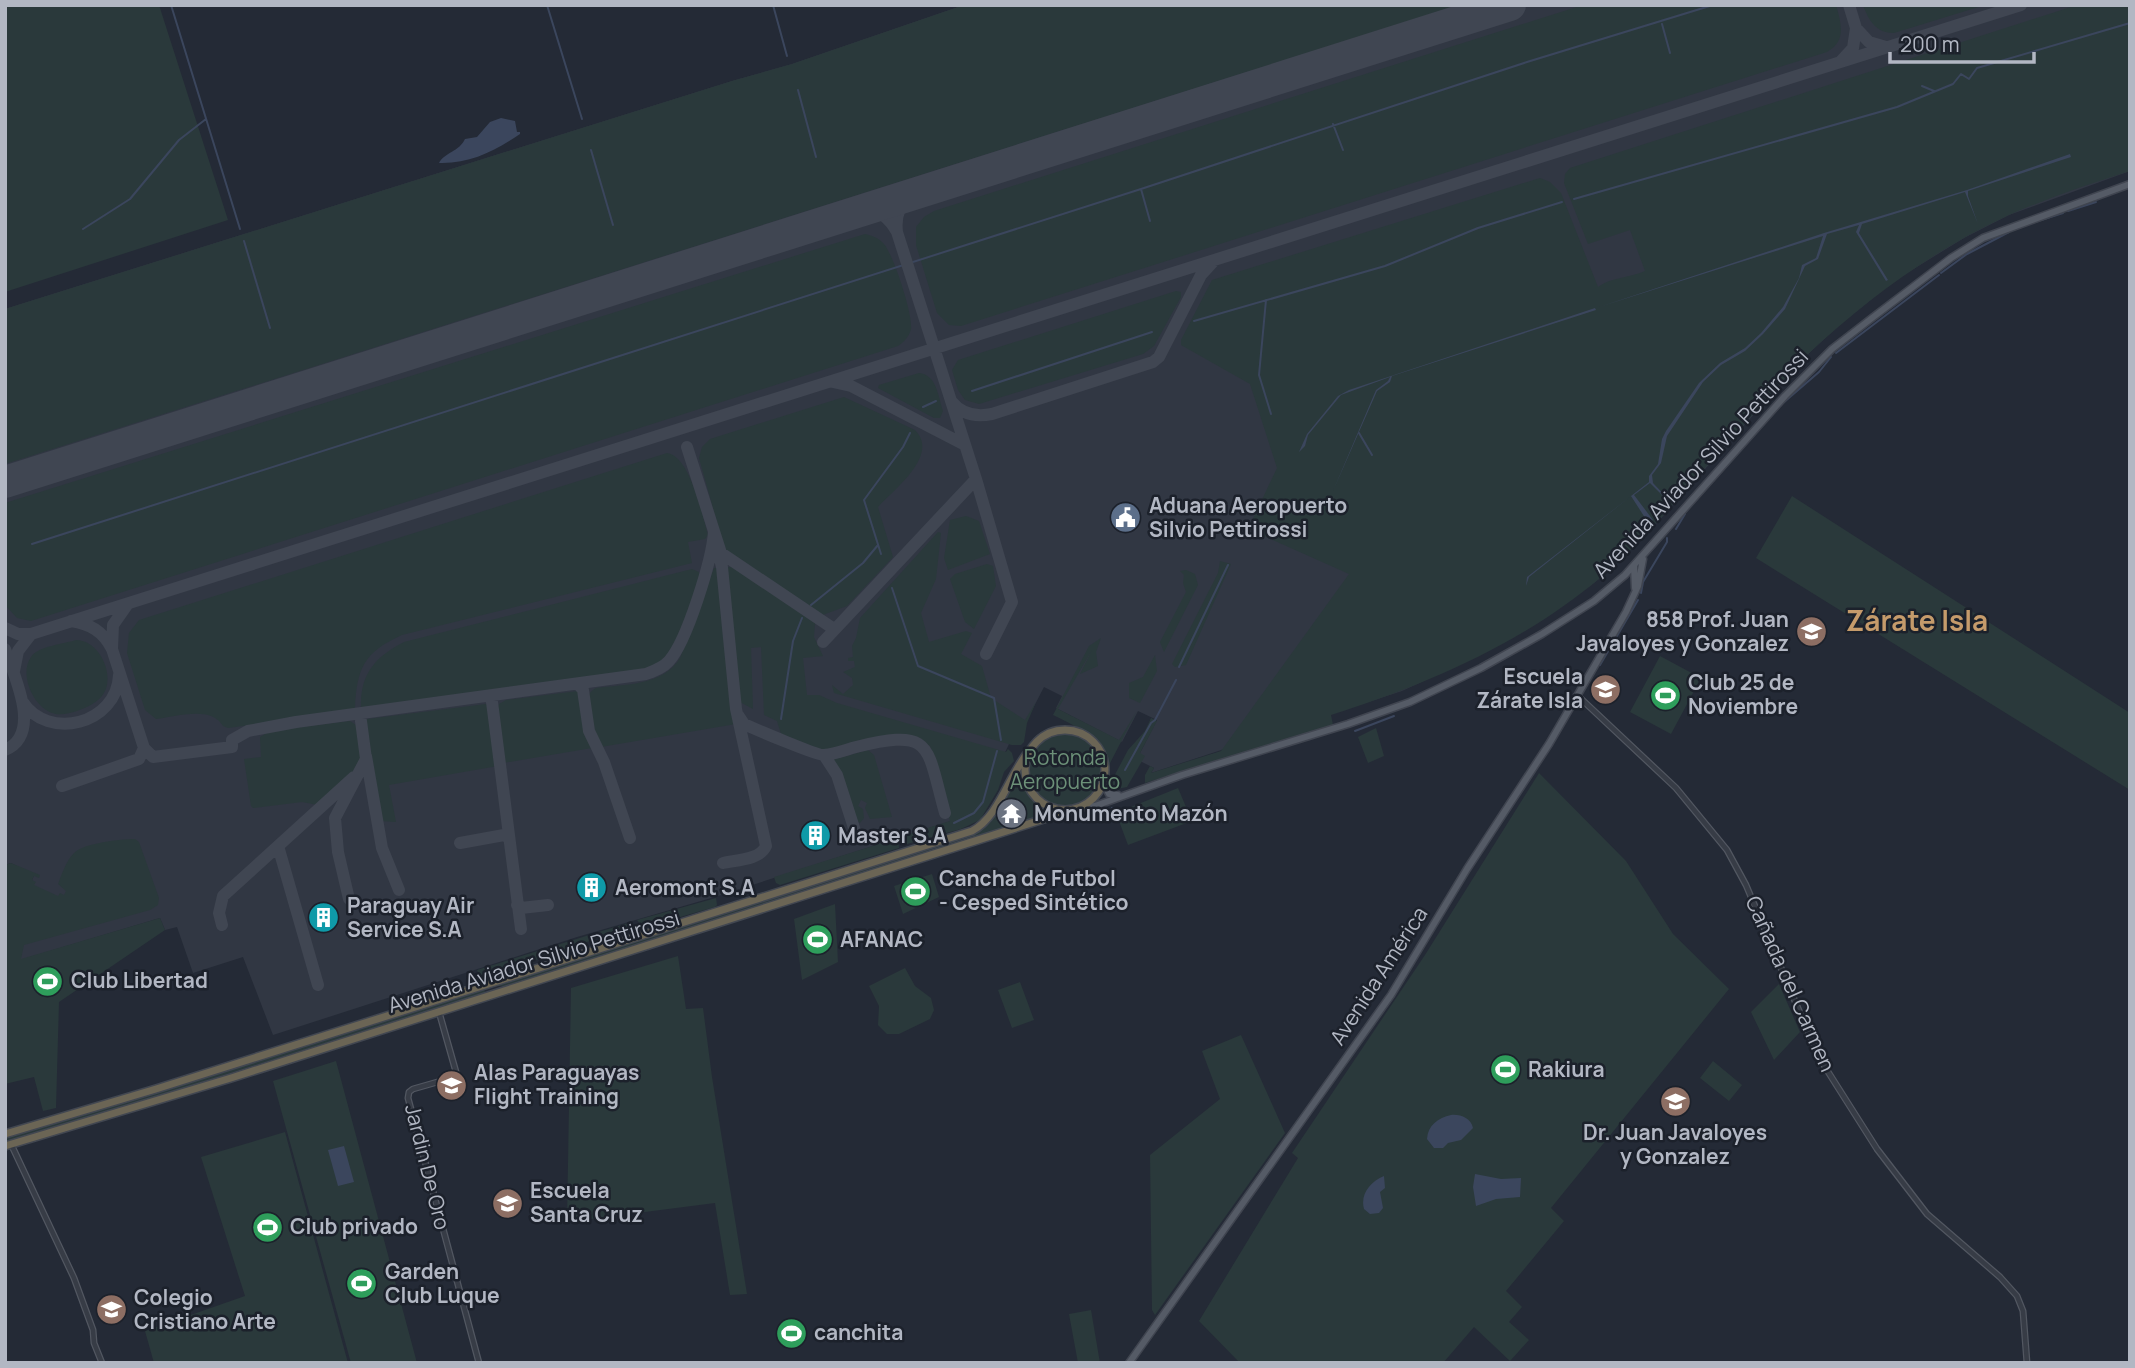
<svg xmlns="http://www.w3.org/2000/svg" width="2135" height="1368" font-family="Manrope,sans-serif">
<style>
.airport{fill:#313743}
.green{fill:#2a393b}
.water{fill:#3b465d}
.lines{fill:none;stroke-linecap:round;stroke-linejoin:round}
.stream{stroke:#3b465d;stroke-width:2}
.taxiway{stroke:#404652;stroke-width:12}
.runway{stroke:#404652;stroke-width:32}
.minor-casing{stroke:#525761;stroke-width:7}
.major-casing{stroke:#404550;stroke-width:9}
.highway-casing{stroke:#424751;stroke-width:10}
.minor{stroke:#373c46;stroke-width:4.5}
.major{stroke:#555b66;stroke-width:6}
.highway{stroke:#6b6555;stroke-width:7}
.labels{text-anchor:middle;stroke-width:5;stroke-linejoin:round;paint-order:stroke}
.street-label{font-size:21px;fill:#b2b7c3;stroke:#1c212b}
.poi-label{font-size:21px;font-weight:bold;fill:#b2b7c3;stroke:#1c212b;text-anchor:start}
.park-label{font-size:21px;fill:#6c9078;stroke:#1c212b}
.district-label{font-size:28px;font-weight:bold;fill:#c59b6b;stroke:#1c212b}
</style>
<rect width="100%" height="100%" fill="#242a36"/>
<path class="airport" d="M964 5H2130V171L2009 215 1964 238 1894 281 1837 327 1807 355 1646 535 1599 579 1564 605 1490 650 1402 691 1151 773 1154 768 1140 761V753L1157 720 1138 711 1122 742 1056 708 1062 696 1044 687 1014 745 1009 744 999 765 954 820 718 896 577 937 273 1035 243 957 193 973 177 927 165 930 160 918 20 960 34 885 32 880 34 875 38 877 11 863 5 865V309L732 81 792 64Z"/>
<path class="green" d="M5 5H159L228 220 5 292Z
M964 5H1459L5 464V309L732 81 792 64Z
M1583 5H1836C1841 23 1847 41 1827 52L961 326 949 325 937 313 916 245V227L924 217 934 211Z
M1863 5H1985L1894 33C1876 33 1869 21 1863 5Z
M2077 5H2130V171C2089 184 2048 198 2009 215 1933 250 1867 299 1807 355 1772 393 1737 432 1703 470 1670 508 1638 546 1600 578 1523 643 1426 685 1331 715L1333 725 1145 783V775L1150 766 1154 768 1151 773 1221 751 1349 574 1248 529 1277 468 1250 384 1181 345V340L1212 280 1540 178 1550 182 1561 193 1598 287C1611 277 1630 278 1645 271L1630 230 1588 244 1564 183 1565 174 1570 168Z
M865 234C873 236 879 238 884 244 894 256 913 315 911 329 909 337 904 342 898 346L31 621 17 618 5 605V503Z
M1176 291 1181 292V297L1154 346 1143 354 979 404 965 400 958 390 952 370 958 360Z
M919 373C937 375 938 396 943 411L940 418H934L878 388 879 385Z
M844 397 915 430C940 455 894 489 878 507L893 557 847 606 820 616 726 555 699 458 702 447 710 439Z
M667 453C690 456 702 514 708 535L705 539 688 542 692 563 402 635C364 652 357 668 355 708L350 712 228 728 223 726C211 705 175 717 156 719L145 710 127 653 129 633 139 620Z
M1792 496 2130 713V790L1756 558Z
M966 516 979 521 990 554 948 570 944 558 950 520Z
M938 532 941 533 936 579 921 613 929 642 966 631 972 633 961 654 982 666 991 698 1025 720 1036 702 1027 723 1024 742 1021 745H1012L834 693 832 685 843 694 853 685 852 678 843 672 855 667 854 661H848V658L853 657 852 646 856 638 860 618Z
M1220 561 1231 564 1186 665 1175 667 1172 664 1218 573Z
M987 564 993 566 996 586 974 629 965 622 950 579 955 574Z
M728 567H733L815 623 814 637 823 656 803 658 807 695H819L837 703 1006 752 1008 749 1012 753 1014 761 1004 772 998 790 980 820 961 829 907 844 905 835 950 821 930 746 914 737 895 736 822 750 781 734 777 721 764 715 761 647 751 648 753 709 738 701 726 570Z
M714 568H718L720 573 736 724 601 747C594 733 576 698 596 688 625 684 663 686 680 658Z
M692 569 699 572 701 584 670 654 663 663 650 670 361 708C360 674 375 657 404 642Z
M1186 570 1195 574 1198 585 1164 652 1160 642 1186 592 1183 583 1184 575 1180 571Z
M1101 638 1096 652 1098 666 1080 674 1092 650 1058 709 1119 740 1137 711 1108 767C1101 737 1079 728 1053 715L1089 646Z
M76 640C99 640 115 674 104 693 98 703 87 707 77 711 70 713 63 715 56 714 35 711 18 675 31 657 38 646 64 644 76 640Z
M1155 655 1157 671 1140 703 1129 698V683L1143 677Z
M1660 656 1701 678 1671 734 1630 712Z
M578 691 582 695 585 722 592 748 503 763 497 710 499 704 506 700Z
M486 704 491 710 498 766 389 785 396 822 380 821 366 726 367 719Z
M1151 718 1157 721 1140 753 1145 756 1127 787 1112 790 1110 784 1128 750 1145 731Z
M350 721 359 727 363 756 361 763 351 779 318 805 302 802 253 808 251 806 244 759 261 757 260 737 270 731Z
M1376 728 1384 756 1368 763 1358 737Z
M1028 770a37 37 0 1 1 74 0a37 37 0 1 1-74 0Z
M868 750 874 755 892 817 870 819 865 808 867 803 861 800 858 806 863 809 864 818 860 823 856 821 841 775 832 760Z
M1021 767C1023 791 1034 805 1057 813L508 986H497L506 980 975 833 991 822Z
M1539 773 1626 861 1673 934 1729 989 1551 1208 1564 1221 1506 1291 1522 1307 1509 1322 1529 1340 1510 1361 1474 1327 1443 1363H1240L1199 1321 1298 1158 1292 1153 1425 955Z
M1178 788 1192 821 1128 845 1116 813Z
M898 838 899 848 780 885 776 883 774 877Z
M135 839 139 842 159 898 158 905 150 910 24 945 21 959 160 918 165 930 59 1002 56 1108 43 1111 34 1077 5 1084V865L11 863 40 875 39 878 34 876 32 880 36 882 34 885 58 896 60 893 64 895 66 891 58 884C62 874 66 861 74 853 84 843 121 839 135 839Z
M932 874 939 897 903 914 894 886Z
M716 898 717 905 715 907 649 926 642 927 637 920Z
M835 904 838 962 802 980 794 919Z
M631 922 632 926 629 931 604 936 487 977H480L477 970Z
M678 956 686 1009 703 1008 712 1077 747 1294 730 1295 715 1203 567 1222 571 988Z
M905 968 915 986 931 998 934 1010 930 1019 899 1034H887L878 1025 879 1006 869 986Z
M1020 982 1034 1020 1012 1028 998 990Z
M1779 984 1800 1032 1774 1060 1751 1012Z
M484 989 485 992 478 995 28 1137 5 1142V1137Z
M1241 1035 1285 1133 1155 1315 1152 1310 1150 1155 1220 1099 1202 1051Z
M336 1061 417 1363H351L273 1081Z
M1713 1061 1742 1085 1729 1101 1700 1078Z
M285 1132 348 1363H154L145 1331 245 1296 201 1157Z
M1091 1310 1100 1363H1078L1069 1314Z"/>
<path class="water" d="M501 118 515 121 517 132H520V134C495 151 470 164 439 163 445 152 459 152 465 139L477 137 490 122Z
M2070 154 2071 157 1968 191V196L1978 224 1965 192 1862 224 1859 233 1888 280 1886 281 1856 232 1859 225 1827 234 1818 259 1805 266 1785 309 1763 334 1745 351 1721 365 1703 382 1667 436 1661 463 1652 475 1653 483 1670 501 1666 508V499L1650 483 1634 495 1653 520 1649 524 1631 496 1529 577 1526 586 1527 577 1649 482V476L1658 464 1662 439 1666 431 1699 383 1720 363 1745 348 1761 333 1783 307 1799 278 1802 265 1816 258 1823 236 1599 307 1824 233 1967 190Z
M1595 308 1596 310 1392 376 1390 382 1377 391 1333 491 1376 390 1388 381 1390 377 1341 395 1308 435 1305 446 1299 452 1307 434 1338 396 1349 390Z
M1451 1115C1460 1114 1471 1118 1473 1128L1461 1140 1448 1143 1443 1148H1434L1427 1139C1428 1125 1438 1118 1451 1115Z
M344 1146 354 1182 338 1186 328 1150Z
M1475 1174 1501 1179 1521 1178 1520 1197 1496 1199 1476 1206 1473 1187Z
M1384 1176 1385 1188 1380 1192 1383 1208 1379 1213 1370 1214 1364 1209C1360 1194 1370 1182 1384 1176Z"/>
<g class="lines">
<path class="stream" d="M171 5 240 229
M547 5 582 119
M773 5 787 56
M1662 24 1670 53
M1922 86 1934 91
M798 90 816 157
M1333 124 1343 150
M591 150 613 225
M1574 199 1897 107 1953 84 1961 74 1969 79 1977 68 2130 23
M2068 211 2096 202
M1150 221 1141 189 1527 62 1713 5
M2035 222 2063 213
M83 229 130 199 179 140 206 119
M244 241 270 328
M1941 273 1967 254 2009 232
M1266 300 1259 375 1271 414
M1194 321 1385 266 1478 228 1562 202
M1836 353 1939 275
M972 391 1152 332
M1783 403 1819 372 1831 357
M923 407 936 401
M1359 433 1372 455
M1676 529 1685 514
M32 544 1141 189
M881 554 864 500 903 447 910 433
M892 588 918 666 994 698 1001 740
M1641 593 1643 582 1667 542V538
M811 605 863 563 878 545
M1600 665 1638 600
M1179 667 1228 565
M781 719 793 641 802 618
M1355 731 1394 716
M1125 770 1151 723 1155 720 1176 680
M1112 808 1116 821
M954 823 974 813 983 802 997 751"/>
<path class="taxiway" d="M1849 5 1856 28
M1841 61 1853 48 1856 28 1869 42 1886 47
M864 210C880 209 890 219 897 232 895 214 900 203 915 194
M833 382 851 386 965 445
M952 402C962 415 976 417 992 414L1153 362 1159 357 1201 275 1213 262
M687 447 721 553 834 629
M976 479 1012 602 986 654
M716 543 722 567 736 709 766 846C760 860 736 860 723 863
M71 621C90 624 103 631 112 649L113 625 127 605
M5 628 18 634H31L18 651 14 671
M31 634 2021 5
M823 642 976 479 897 232
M5 649C14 676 43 734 5 750
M112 649 144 748 153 757 232 747V740L248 731 296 722 646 674C654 671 663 668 669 661 687 641 712 560 714 532
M578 684 583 690 589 731 604 762 630 838
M22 701C48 742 117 724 119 675
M492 702 521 929
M738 715 744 724C755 729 818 756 824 755 835 754 845 750 856 747 934 728 926 745 945 813
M824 755 837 775 855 831
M366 756 382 848 399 890
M62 786 139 759 144 748
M460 843 504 835 509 838
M278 846 318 985
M349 899 338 852 335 818 366 759 361 721
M517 905 521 908 548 905
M222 925 219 913 223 896 354 777"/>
<path class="runway" d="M5 482 1510 5"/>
<defs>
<path id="minor" d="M1577 695 1676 788 1727 850 1746 885 1808 1032 1825 1067 1877 1149 1927 1214 2000 1277 2017 1296 2023 1311 2027 1363
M439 1012 456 1072 455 1077 413 1089 409 1092 408 1098 479 1363
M11 1144 74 1278 93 1330 94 1343 102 1363"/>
<path id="major" d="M1634 566 1635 588
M1103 782 1109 794 1118 795
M1078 808 1095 806 1182 775 1348 724 1410 702 1481 668 1542 634 1594 601 1625 575 1785 396 1832 349 1872 318 1951 258 1983 238 2130 184
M1129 1363 1391 995 1467 869 1549 744 1626 612 1638 586 1643 559"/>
<path id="highway" d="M1025 770a40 40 0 1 1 80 0a40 40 0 1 1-80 0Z
M5 1134 156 1089 972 831C999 817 1009 775 1029 751
M5 1146 231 1078 1072 810"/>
</defs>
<use href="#minor" class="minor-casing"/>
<use href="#major" class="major-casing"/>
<use href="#highway" class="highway-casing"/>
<use href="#minor" class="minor"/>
<use href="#major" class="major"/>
<use href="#highway" class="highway"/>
</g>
<defs>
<symbol id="civic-disc" viewBox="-11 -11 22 22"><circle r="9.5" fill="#5c6f8a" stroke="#1c212b"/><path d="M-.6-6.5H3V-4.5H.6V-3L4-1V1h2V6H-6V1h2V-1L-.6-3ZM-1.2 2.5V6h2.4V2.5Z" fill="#fff"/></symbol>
<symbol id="school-disc" viewBox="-11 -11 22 22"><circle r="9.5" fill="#8d6e63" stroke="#1c212b"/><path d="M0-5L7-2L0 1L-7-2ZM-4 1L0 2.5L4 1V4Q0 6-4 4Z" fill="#fff"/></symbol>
<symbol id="stadium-disc" viewBox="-11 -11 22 22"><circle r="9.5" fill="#2e9e5b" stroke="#1c212b"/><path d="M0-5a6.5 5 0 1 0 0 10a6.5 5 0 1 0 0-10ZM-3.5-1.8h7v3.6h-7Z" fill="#fff"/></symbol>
<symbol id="temple-disc" viewBox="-11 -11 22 22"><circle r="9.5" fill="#6b7280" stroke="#1c212b"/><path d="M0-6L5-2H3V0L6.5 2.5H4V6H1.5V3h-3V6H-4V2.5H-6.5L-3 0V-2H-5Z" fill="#fff"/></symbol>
<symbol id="building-disc" viewBox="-11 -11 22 22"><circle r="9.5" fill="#0f9aa8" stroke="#1c212b"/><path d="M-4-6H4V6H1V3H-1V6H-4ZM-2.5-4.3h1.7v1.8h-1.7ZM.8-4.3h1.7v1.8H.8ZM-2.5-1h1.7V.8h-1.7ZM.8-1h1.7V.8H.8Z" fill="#fff"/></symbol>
</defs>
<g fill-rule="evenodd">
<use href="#civic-disc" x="1108" y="500" width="35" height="35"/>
<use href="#school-disc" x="1794" y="614" width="35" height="35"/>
<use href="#school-disc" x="1588" y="672" width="35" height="35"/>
<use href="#stadium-disc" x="1648" y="678" width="35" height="35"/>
<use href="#temple-disc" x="994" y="796" width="35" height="35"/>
<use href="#building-disc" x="798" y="818" width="35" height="35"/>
<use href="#building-disc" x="574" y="870" width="35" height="35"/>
<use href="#stadium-disc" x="898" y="874" width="35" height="35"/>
<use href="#building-disc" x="306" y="900" width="35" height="35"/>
<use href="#stadium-disc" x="800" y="922" width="35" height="35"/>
<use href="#stadium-disc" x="30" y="964" width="35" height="35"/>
<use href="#stadium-disc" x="1488" y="1052" width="35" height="35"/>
<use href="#school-disc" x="434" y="1068" width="35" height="35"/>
<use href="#school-disc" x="1658" y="1084" width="35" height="35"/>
<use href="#school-disc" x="490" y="1186" width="35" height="35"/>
<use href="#stadium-disc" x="250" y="1210" width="35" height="35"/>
<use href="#stadium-disc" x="344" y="1266" width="35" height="35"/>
<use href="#school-disc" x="94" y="1292" width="35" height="35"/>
<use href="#stadium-disc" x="774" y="1316" width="35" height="35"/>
</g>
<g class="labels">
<g class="street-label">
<text transform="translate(1701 464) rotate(-47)" y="7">Avenida Aviador Silvio Pettirossi</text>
<text transform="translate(534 962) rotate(-17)" y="7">Avenida Aviador Silvio Pettirossi</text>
<text transform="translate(1379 976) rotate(-57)" y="7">Avenida América</text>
<text transform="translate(1790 984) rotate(66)" y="7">Cañada del Carmen</text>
<text transform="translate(427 1167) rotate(76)" y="7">Jardin De Oro</text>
</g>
<g class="poi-label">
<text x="1149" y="513">Aduana Aeropuerto<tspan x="1149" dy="24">Silvio Pettirossi</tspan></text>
<text x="1789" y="627" text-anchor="end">858 Prof. Juan<tspan x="1789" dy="24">Javaloyes y Gonzalez</tspan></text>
<text x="1583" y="684" text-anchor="end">Escuela<tspan x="1583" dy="24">Zárate Isla</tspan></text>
<text x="1688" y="690">Club 25 de<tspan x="1688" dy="24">Noviembre</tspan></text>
<text x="1034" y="821">Monumento Mazón</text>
<text x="838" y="843">Master S.A</text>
<text x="939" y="886">Cancha de Futbol<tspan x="939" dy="24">- Cesped Sintético</tspan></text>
<text x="615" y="895">Aeromont S.A</text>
<text x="347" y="913">Paraguay Air<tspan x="347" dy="24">Service S.A</tspan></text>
<text x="840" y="947">AFANAC</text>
<text x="71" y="988">Club Libertad</text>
<text x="1528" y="1077">Rakiura</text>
<text x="474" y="1080">Alas Paraguayas<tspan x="474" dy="24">Flight Training</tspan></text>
<text x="1675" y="1140" text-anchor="middle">Dr. Juan Javaloyes<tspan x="1675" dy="24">y Gonzalez</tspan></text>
<text x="530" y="1198">Escuela<tspan x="530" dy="24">Santa Cruz</tspan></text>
<text x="290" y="1234">Club privado</text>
<text x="385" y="1279">Garden<tspan x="385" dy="24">Club Luque</tspan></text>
<text x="134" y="1305">Colegio<tspan x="134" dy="24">Cristiano Arte</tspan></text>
<text x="814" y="1340">canchita</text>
</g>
<g class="park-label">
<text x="1065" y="765">Rotonda<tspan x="1065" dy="24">Aeropuerto</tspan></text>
</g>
<g class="district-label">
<text x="1917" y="631">Zárate Isla</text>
</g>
</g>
<rect width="2135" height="1368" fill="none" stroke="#b2b7c3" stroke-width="14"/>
<path d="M1890 52v10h144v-10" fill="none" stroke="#b2b7c3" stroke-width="3.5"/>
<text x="1900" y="52" font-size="21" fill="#b2b7c3" stroke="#1c212b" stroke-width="5" paint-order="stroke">200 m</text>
</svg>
